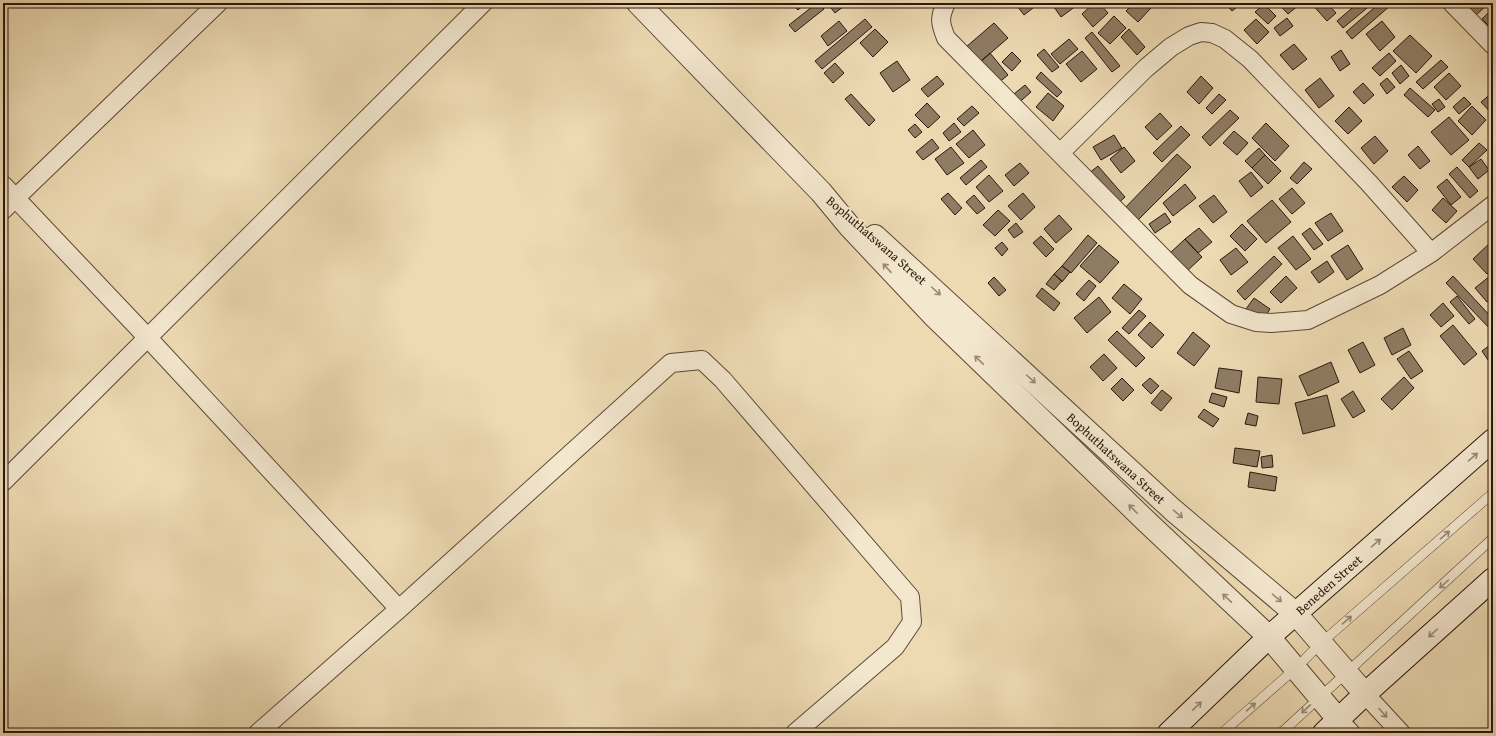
<svg xmlns="http://www.w3.org/2000/svg" width="1496" height="736" font-family="'Gentium Book Plus',serif">
<style>
.building{fill:#8f7c63;stroke:#2a170d}
.lines{fill:none;stroke-linecap:round;stroke-linejoin:round}
.service-casing{stroke:#5b4836;stroke-width:10}
.minor-casing{stroke:#5b4836;stroke-width:20}
.tertiary-casing{stroke:#5b4836;stroke-width:24}
.secondary-casing{stroke:#2a170d;stroke-width:24}
.service{stroke:#f3e7ce;stroke-width:9}
.minor{stroke:#f3e7ce;stroke-width:18}
.tertiary{stroke:#f3e7ce;stroke-width:22}
.secondary{stroke:#f3e7ce;stroke-width:22}
.oneway{stroke:#998977}
.labels{text-anchor:middle;stroke-width:4;stroke-linejoin:round;paint-order:stroke}
.street-label{font-size:13px;fill:#2a170d;stroke:#f3e7ce}
</style>
<rect width="100%" height="100%" fill="#eddab3"/>
<filter id="stains"><feTurbulence type="fractalNoise" baseFrequency=".005" numOctaves="4"/><feColorMatrix values="0 0 0 0 .2 0 0 0 0 .09 0 0 0 0 .02 0 0 0 .5 -.17"/></filter>
<radialGradient id="worn" r=".72"><stop offset=".6" stop-color="#630" stop-opacity="0"/><stop offset="1" stop-color="#630" stop-opacity=".3"/></radialGradient>
<path class="building" d="M793 3H806L798 10 792 4Z
M817 3H820L824 9 795 32 789 25Z
M827 3H848L835 13Z
M1015 3H1037L1038 4 1024 15Z
M1060 3H1080L1061 17 1054 7Z
M1094 3H1099L1108 13 1093 27 1082 14Z
M1134 3H1145L1151 8 1138 22 1126 11Z
M1225 3H1242L1232 11Z
M1278 3H1299L1300 4 1288 14Z
M1311 3H1327L1336 13 1327 21Z
M1358 3H1373L1343 28 1337 21Z
M1380 3H1389L1391 5 1352 39 1346 32Z
M1461 3H1489L1474 17Z
M1264 4 1276 16 1268 24 1255 12Z
M1493 8V30L1482 19Z
M1114 16 1126 28 1110 44 1098 33Z
M1287 18 1293 26 1280 36 1274 28Z
M865 19 872 27 822 69 815 61Z
M1256 19 1269 32 1257 44 1244 30Z
M839 21 847 31 828 46 821 36Z
M1382 21 1395 37 1380 51 1366 34Z
M994 23 1008 38 979 63 966 47Z
M875 29 888 42 873 57 860 43Z
M1129 29 1145 47 1137 55 1121 37Z
M1092 32 1120 66 1112 72 1085 38Z
M1410 35 1432 56 1416 73 1393 51Z
M1069 39 1078 49 1060 64 1051 54Z
M1294 44 1307 59 1293 70 1280 55Z
M1044 49 1059 67 1052 72 1037 55Z
M1341 50 1350 64 1340 71 1331 57Z
M1082 51 1097 69 1081 82 1066 64Z
M1012 52 1021 61 1012 71 1002 62Z
M990 53 1008 75 997 84 979 63Z
M1389 53 1396 61 1380 76 1372 68Z
M1441 60 1448 67 1423 89 1416 82Z
M897 61 910 80 893 92 880 73Z
M835 63 844 73 833 83 824 73Z
M1401 65 1409 76 1400 84 1392 73Z
M1041 72 1062 92 1057 97 1036 78Z
M1449 73 1461 86 1446 100 1434 87Z
M937 76 944 84 928 97 921 89Z
M1201 76 1213 88 1199 104 1187 92Z
M1320 78 1334 96 1319 108 1305 90Z
M1387 78 1395 87 1387 94 1380 84Z
M1363 83 1374 95 1364 104 1353 92Z
M1025 85 1031 92 1015 106 1009 98Z
M1410 88 1435 110 1428 117 1404 95Z
M1048 93 1064 106 1053 121 1036 107Z
M1492 93 1493 94V115L1481 102Z
M851 94 875 120 869 126 845 99Z
M1219 94 1226 100 1212 114 1206 108Z
M1464 97 1471 104 1459 114 1453 107Z
M1439 99 1445 107 1438 112 1432 104Z
M927 103 940 117 928 128 915 115Z
M972 106 979 113 964 126 957 119Z
M1472 106 1486 120 1472 135 1458 121Z
M1349 107 1362 121 1348 134 1335 121Z
M1230 110 1239 118 1210 146 1202 137Z
M1160 113 1172 126 1157 140 1145 127Z
M1449 117 1469 140 1451 155 1431 132Z
M954 123 961 132 949 141 943 133Z
M1266 123 1289 146 1275 161 1252 138Z
M915 124 922 132 915 138 908 130Z
M1181 126 1190 135 1162 162 1153 153Z
M973 130 985 145 969 158 956 144Z
M1234 131 1248 143 1237 155 1223 143Z
M1114 135 1122 148 1101 160 1093 147Z
M1375 136 1388 151 1374 164 1361 148Z
M932 139 939 148 923 160 916 152Z
M1479 143 1487 150 1469 167 1462 160Z
M1418 146 1430 161 1420 169 1408 155Z
M951 147 964 163 947 175 935 159Z
M1124 147 1135 161 1121 173 1110 159Z
M1259 148 1265 155 1252 168 1245 161Z
M1177 154 1191 167 1136 222 1123 210Z
M1265 155 1281 171 1268 184 1252 168Z
M1481 159 1489 170 1478 179 1469 167Z
M981 160 987 167 966 185 960 178Z
M1304 162 1312 169 1297 184 1290 178Z
M1020 163 1029 173 1014 186 1005 175Z
M1098 166 1125 197 1115 206 1088 174Z
M1457 167 1478 191 1470 198 1449 174Z
M1251 172 1263 187 1251 197 1239 181Z
M989 175 1003 191 989 202 976 187Z
M1404 176 1418 190 1407 202 1392 187Z
M1447 179 1461 197 1451 205 1437 187Z
M1185 184 1196 198 1173 216 1163 203Z
M1292 188 1305 203 1292 214 1279 199Z
M948 193 962 208 955 215 941 199Z
M1023 193 1035 207 1021 220 1008 206Z
M974 195 985 208 977 214 966 202Z
M1214 195 1227 212 1213 223 1199 206Z
M1443 198 1457 211 1446 223 1432 210Z
M1272 200 1291 222 1266 243 1247 221Z
M998 210 1010 221 995 236 983 225Z
M1165 213 1171 222 1155 233 1149 224Z
M1331 213 1343 231 1328 241 1315 223Z
M1059 215 1072 229 1056 243 1044 229Z
M1016 223 1023 232 1014 238 1008 230Z
M1242 224 1257 239 1245 251 1230 236Z
M1199 228 1212 242 1198 253 1185 239Z
M1310 228 1323 244 1314 250 1302 234Z
M1088 235 1097 243 1071 273 1062 266Z
M1041 236 1054 249 1046 257 1033 243Z
M1293 236 1311 259 1296 270 1278 248Z
M1185 239 1202 257 1186 272 1169 254Z
M1002 242 1008 249 1002 256 995 248Z
M1491 242 1493 245V268L1487 274 1473 259Z
M1099 245 1119 262 1100 283 1080 266Z
M1348 245 1363 269 1347 280 1331 256Z
M1236 248 1248 262 1231 275 1220 260Z
M1274 256 1282 264 1245 300 1237 291Z
M1327 261 1334 272 1319 283 1311 272Z
M1062 266 1070 272 1062 282 1054 274Z
M1054 274 1062 281 1054 290 1046 284Z
M1286 276 1297 288 1281 303 1270 292Z
M1453 276 1493 319V332L1446 283Z
M1490 276 1493 280V298L1487 302 1475 288Z
M994 277 1006 290 999 296 988 283Z
M1089 280 1096 286 1084 301 1076 294Z
M1124 284 1142 299 1130 314 1112 298Z
M1042 288 1060 303 1054 311 1036 296Z
M1457 296 1475 319 1469 324 1450 302Z
M1099 297 1111 312 1087 333 1074 318Z
M1254 298 1270 309 1263 320 1246 309Z
M1443 303 1454 316 1441 327 1430 315Z
M1139 310 1146 316 1129 334 1122 328Z
M1150 322 1164 335 1152 348 1138 335Z
M1453 325 1477 354 1464 365 1440 336Z
M1403 328 1411 345 1392 355 1384 338Z
M1117 331 1145 358 1136 367 1108 340Z
M1193 332 1210 346 1194 366 1177 353Z
M1363 342 1375 365 1360 373 1348 350Z
M1493 343V357L1488 360 1482 351Z
M1409 351 1423 371 1411 379 1397 359Z
M1104 354 1117 368 1103 381 1090 367Z
M1331 362 1339 382 1308 396 1299 376Z
M1219 368 1242 371 1239 393 1215 388Z
M1258 377 1282 379 1279 404 1256 402Z
M1404 377 1414 388 1392 410 1381 399Z
M1122 378 1134 390 1123 401 1111 389Z
M1150 378 1159 386 1151 394 1142 385Z
M1162 390 1172 398 1161 411 1151 403Z
M1353 391 1365 411 1353 418 1341 399Z
M1212 393 1227 397 1224 407 1209 402Z
M1327 395 1335 426 1303 434 1295 403Z
M1204 409 1219 419 1213 427 1198 417Z
M1248 413 1258 416 1256 426 1245 424Z
M1235 448 1260 451 1257 467 1233 463Z
M1272 455 1273 467 1262 468 1261 457Z
M1250 472 1277 477 1275 491 1248 487Z"/>
<g class="lines">
<defs>
<path id="service" d="M1222 733 1296 668 1321 643 1493 493
M1281 733 1493 538"/>
<path id="minor" d="M946 3C939 18 940 23 946 38L1190 285 1231 314 1256 322 1271 323 1308 320 1380 285 1431 253 1493 205
M1452 3 1493 45
M1060 153 1146 68 1171 47 1189 36 1201 32 1212 33 1225 39 1250 59 1369 183 1431 253
M3 185 148 338 399 609
M3 210 218 3
M3 482 483 3
M1365 694 1401 733
M1338 719 1351 733
M258 733 399 609 671 363 702 360 723 380 910 597 912 622 895 647 795 733"/>
<g id="tertiary">
<path d="M638 3 821 192 850 227 933 315 1147 522 1269 637 1338 719"/>
<path id="s1" d="M875 236 1173 510 1296 614 1365 694"/>
</g>
<g id="secondary">
<path id="s2" d="M1169 733 1269 637 1493 440"/>
<path d="M1324 733 1365 694 1493 579"/>
</g>
</defs>
<use href="#service" class="service-casing"/>
<use href="#minor" class="minor-casing"/>
<use href="#tertiary" class="tertiary-casing"/>
<use href="#secondary" class="secondary-casing"/>
<use href="#service" class="service"/>
<use href="#minor" class="minor"/>
<use href="#tertiary" class="tertiary"/>
<use href="#secondary" class="secondary"/>
</g>
<defs><path id="oneway-shaft" d="M-6 0H5M1.5-3L5.5 0L1.5 3" fill="none" stroke-width="1.6" stroke-linecap="round" stroke-linejoin="round"/></defs>
<g class="oneway">
<use href="#oneway-shaft" transform="translate(887 268) rotate(-133)"/>
<use href="#oneway-shaft" transform="translate(936 291) rotate(42)"/>
<use href="#oneway-shaft" transform="translate(979 360) rotate(-136)"/>
<use href="#oneway-shaft" transform="translate(1031 379) rotate(42)"/>
<use href="#oneway-shaft" transform="translate(1473 457) rotate(-41)"/>
<use href="#oneway-shaft" transform="translate(1133 509) rotate(-135)"/>
<use href="#oneway-shaft" transform="translate(1178 514) rotate(40)"/>
<use href="#oneway-shaft" transform="translate(1445 535) rotate(-41)"/>
<use href="#oneway-shaft" transform="translate(1376 543) rotate(-41)"/>
<use href="#oneway-shaft" transform="translate(1444 584) rotate(138)"/>
<use href="#oneway-shaft" transform="translate(1227 598) rotate(-137)"/>
<use href="#oneway-shaft" transform="translate(1277 598) rotate(40)"/>
<use href="#oneway-shaft" transform="translate(1347 620) rotate(-41)"/>
<use href="#oneway-shaft" transform="translate(1433 633) rotate(138)"/>
<use href="#oneway-shaft" transform="translate(1197 706) rotate(-44)"/>
<use href="#oneway-shaft" transform="translate(1251 707) rotate(-41)"/>
<use href="#oneway-shaft" transform="translate(1306 709) rotate(137)"/>
<use href="#oneway-shaft" transform="translate(1383 713) rotate(48)"/>
</g>
<g class="labels">
<g class="street-label">
<text transform="translate(877 240) rotate(41)" y="5">Bophuthatswana Street</text>
<text dy="5" stroke="none"><textPath href="#s1" startOffset="328">Bophuthatswana Street</textPath></text>
<text dy="5" stroke="none"><textPath href="#s2" startOffset="218">Beneden Street</textPath></text>
</g>
</g>
<rect width="1496" height="736" fill="none" stroke="#eddab3" stroke-width="16"/>
<rect x="4" y="4" width="1488" height="728" fill="none" stroke="#2a170d" stroke-width="2"/>
<rect x="8" y="8" width="1480" height="720" fill="none" stroke="#2a170d"/>
<rect width="100%" height="100%" filter="url(#stains)"/>
<rect width="100%" height="100%" fill="url(#worn)"/>
</svg>
